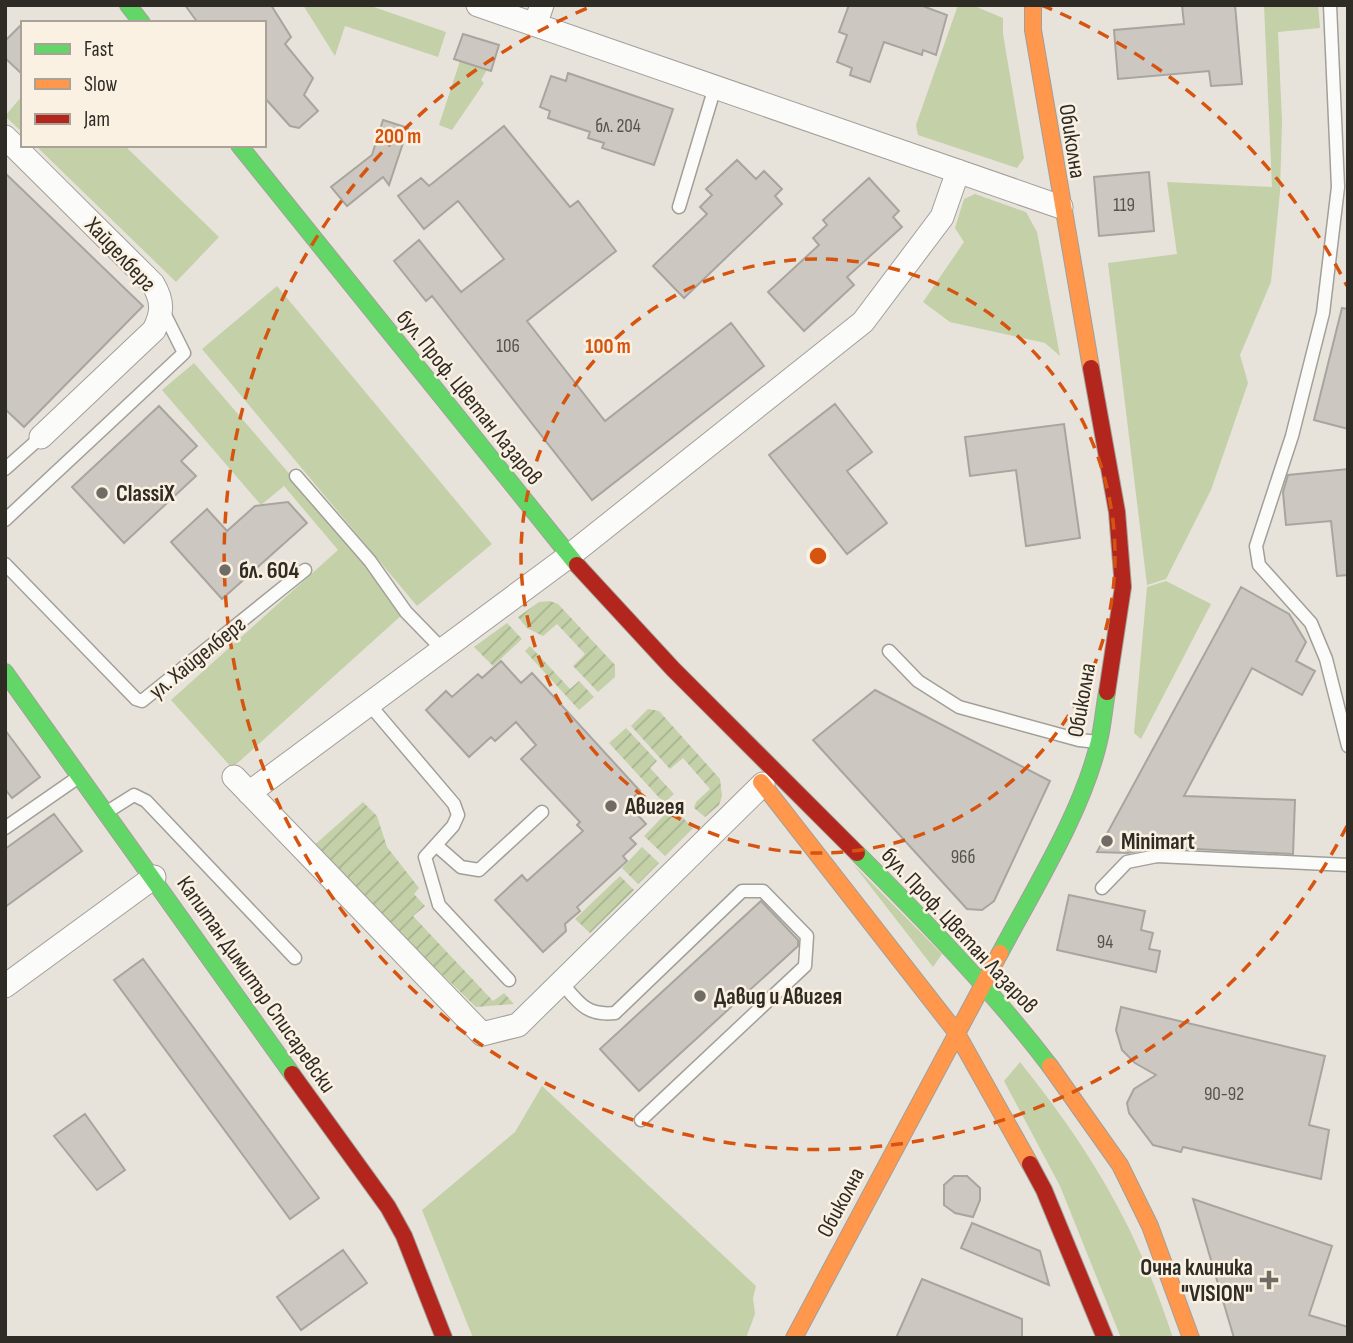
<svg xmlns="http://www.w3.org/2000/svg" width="1353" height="1343" font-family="'Sofia Sans Condensed',sans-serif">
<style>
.grass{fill:#c3d0a8}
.garden{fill:url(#garden-furrows)}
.building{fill:#ccc8c1;stroke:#a8a59e;stroke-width:2}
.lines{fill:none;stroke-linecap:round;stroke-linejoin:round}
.lane-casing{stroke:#a29f99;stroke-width:15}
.street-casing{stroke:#a29f99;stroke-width:25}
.fast-casing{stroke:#a29f99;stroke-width:18}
.slow-casing{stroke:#a29f99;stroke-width:18}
.jam-casing{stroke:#a29f99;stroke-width:18}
.lane{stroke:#fbfbfa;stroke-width:12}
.street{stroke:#fbfbfa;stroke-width:23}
.fast{stroke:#63d668;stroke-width:16}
.slow{stroke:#ff974d;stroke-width:16}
.jam{stroke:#b3261e;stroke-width:16}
.ring{fill:none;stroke:#d6540f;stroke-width:3.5;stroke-dasharray:12 9}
.poi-dot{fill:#6f6c65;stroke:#faf1e2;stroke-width:2.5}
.labels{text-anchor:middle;stroke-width:5;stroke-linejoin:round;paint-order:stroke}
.number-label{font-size:19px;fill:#56534d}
.street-label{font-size:23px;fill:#2f2c26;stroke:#faf1e2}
.poi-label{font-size:23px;font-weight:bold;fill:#2f2c26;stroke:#faf1e2;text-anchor:start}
.centre{fill:#d6540f;stroke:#faf1e2;stroke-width:3.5}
.ring-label{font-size:21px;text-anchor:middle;font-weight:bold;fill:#d6540f;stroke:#faf1e2;stroke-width:5;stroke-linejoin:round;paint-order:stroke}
</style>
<defs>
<pattern id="garden-furrows" width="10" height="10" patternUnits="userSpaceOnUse" patternTransform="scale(1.75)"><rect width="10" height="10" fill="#c3d0a8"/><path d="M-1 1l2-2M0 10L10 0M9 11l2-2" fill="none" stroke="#a8b390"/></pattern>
</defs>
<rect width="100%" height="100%" fill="#e7e3db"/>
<path class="grass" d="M303 5H368L446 32 438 57 345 26 335 56Z
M958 5H972L1003 18V34L1024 158 1017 168 918 135 916 125Z
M1264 5H1318L1320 28 1278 32 1282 121 1280 192 1271 282 1240 355 1248 383 1211 490 1166 579 1147 585 1108 263 1177 254 1167 182 1272 187Z
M460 61 487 70 481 80 484 83 452 130 439 125Z
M23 95V133L5 116Z
M35 145H124L219 237 176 282Z
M975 194 1026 212 1037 232 1060 356 1045 343 950 322 923 302 964 242 955 228 964 199Z
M277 286 492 544 417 606 202 349Z
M194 363 348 542 403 614 232 768 171 700 338 550 284 486 261 505 162 390Z
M1166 581 1211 604 1141 739 1134 733 1147 587Z
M853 864 942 954 933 967Z
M1020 1062C1092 1152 1137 1228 1173 1338H1121L1060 1186 1004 1081Z
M542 1086 756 1286 753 1298 755 1314 746 1338H473L422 1210 515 1132Z"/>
<path class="garden" d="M550 601 558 604 615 665V677L598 692 573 666 585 654 557 624 543 636 527 628 518 617 539 602Z
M507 623 522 639 493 666 474 647Z
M530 646 570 689 579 681 594 697 579 710 525 651Z
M648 709 659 711 720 779 722 796 719 805 705 817 694 808 696 802 710 789 683 758 670 769 631 726Z
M626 728 657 761 650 768 674 794 664 803 609 743Z
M363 802 377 816 387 847 419 888 414 894 425 906 413 916 493 1001 504 993 514 1004 476 1007 311 848Z
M672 807 693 828 665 856 644 836Z
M642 847 659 863 638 884 622 868Z
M620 876 634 890 590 933 575 919Z"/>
<path class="building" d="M185 5H271L291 37 285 44 313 78 304 95 318 111 299 128 290 126 264 97V23H198Z
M849 5H920L947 15 936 55 923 50 922 55 884 42 870 82 850 75 852 68 837 62 847 35 839 32Z
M1182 5H1235L1242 84 1211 86 1209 71 1118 79 1114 30 1184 24Z
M23 23V75L5 58V41Z
M463 34 499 45 491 71 454 59Z
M568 73 673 109 654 165 602 148 604 143 588 138 590 132 548 118 550 111 540 107 551 76 566 81Z
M383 120 408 128 389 185 383 177 347 206 331 187 372 155Z
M504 126 570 207 578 201 616 251 527 321 605 421 731 323 764 366 592 500 432 296 426 301 394 261 419 240 461 292 504 259 458 201 424 229 398 196 421 178 429 186Z
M737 160 756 179 764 171 782 189 775 196 782 204 684 298 653 266 707 214 700 207 712 195 706 189Z
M1149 172 1154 231 1099 236 1094 177Z
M5 173 143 306 24 427 5 409Z
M869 178 899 211 893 217 902 227 847 277 854 285 804 331 768 292 819 245 813 238 827 225 823 220Z
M1342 308 1348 309V429L1314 420Z
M835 404 872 452 847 471 887 523 847 554 769 455Z
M159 406 197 446 181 461 196 476 124 543 72 487Z
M1064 424 1080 538 1026 546 1016 470 970 476 965 437Z
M1348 469V575L1337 576 1331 521 1286 525 1283 492 1288 475Z
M288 502 307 523 222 599 171 542 207 509 227 531 255 506Z
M1241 587 1289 614 1306 642 1296 661 1315 671 1302 695 1252 668 1184 796 1295 800 1293 854 1157 847 1128 853 1097 852Z
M501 661 521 683 532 673 640 791 627 803 646 824 630 838 636 844 623 856 627 861 577 907 580 911 565 924 566 931 543 952 495 900 522 875 527 881 583 831 577 825 580 822 521 759 536 745 516 722 495 741 491 737 469 757 426 710 446 691 452 697 478 674 482 678Z
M875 690 1050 781 994 901 982 910 967 909 813 740Z
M5 730 40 777 12 798 5 789Z
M54 814 82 851 5 907V849Z
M1069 895 1145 911 1141 930 1153 933 1149 949 1160 951 1156 972 1057 950Z
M761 901 798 940V946L639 1091 600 1049Z
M143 959 319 1198 290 1219 114 980Z
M1121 1007 1325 1056 1309 1125 1329 1130 1321 1179 1183 1147 1181 1152 1153 1145 1129 1113 1127 1103 1134 1089 1156 1075 1135 1063 1122 1050 1116 1030Z
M85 1114 125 1170 97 1190 54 1136Z
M954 1176H967L980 1188V1200L973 1217 955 1213 944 1205V1185Z
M1193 1199 1332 1246 1309 1315 1348 1327V1338H1234Z
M972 1223 1040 1251 1049 1285 961 1248Z
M343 1250 367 1283 301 1330 277 1297Z
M922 1279 1022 1319V1338H896Z"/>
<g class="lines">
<defs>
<path id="lane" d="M1330 5 1338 187 1323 313 1292 436 1256 546 1259 565 1311 623 1326 659 1348 746
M679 207 715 87
M5 469 41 437
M296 476 370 561 406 612 442 649
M5 520 184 353 162 309
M5 564 136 699 142 701 305 570
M889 651 918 681 959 707 1079 740 1098 742
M369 704 454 804 458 815 453 826 425 857 439 905 509 980
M107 812 134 795 146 801 295 958
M5 828 80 776
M437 846 461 867 479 870 542 812
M1102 888 1127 862 1157 856 1348 865
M561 982C579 1003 586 1016 615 1013L742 891H763L807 936 805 966 641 1120"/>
<path id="street" d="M478 5 1061 207
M535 25 542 5
M5 137 153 284C163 301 163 312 154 330L41 437
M234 777 482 1034 518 1025 763 784
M249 793 569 556 863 322 942 217 958 171
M5 986 154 877"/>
<path id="fast" d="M128 5 142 23
M239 145 577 565
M5 672 292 1074
M857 853C926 922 991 989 1050 1066
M1000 953C1034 889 1083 811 1099 741 1103 725 1104 708 1107 692"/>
<path id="slow" d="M1033 5V30L1091 368
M761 782 956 1032 1030 1164
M1050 1066 1120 1165 1150 1226 1191 1338
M794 1338 1000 953"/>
<path id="jam" d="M1091 368 1117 512 1123 587 1107 692
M577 565 673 669 857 853
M292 1074 388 1207 404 1236 444 1338
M1030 1164 1044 1190 1105 1338"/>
</defs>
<use href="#lane" class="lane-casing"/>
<use href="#street" class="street-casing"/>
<use href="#fast" class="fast-casing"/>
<use href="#slow" class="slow-casing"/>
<use href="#jam" class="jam-casing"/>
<use href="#lane" class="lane"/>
<use href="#street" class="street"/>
<use href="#fast" class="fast"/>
<use href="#slow" class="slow"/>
<use href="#jam" class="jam"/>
</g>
<g class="ring">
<circle cx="818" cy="556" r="297"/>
<path d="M1347 826A594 594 0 1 1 595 5M1041 5A594 594 0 0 1 1347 286"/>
</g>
<g class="poi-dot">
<circle cx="102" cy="493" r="7"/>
<circle cx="225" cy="570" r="7"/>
<circle cx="611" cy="806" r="7"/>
<circle cx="1107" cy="841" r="7"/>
<circle cx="700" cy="996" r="7"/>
<path d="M1265.5 1269.5h7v7h7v7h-7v7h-7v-7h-7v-7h7z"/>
</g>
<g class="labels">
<g class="number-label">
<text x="618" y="132">бл. 204</text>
<text x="1124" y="211">119</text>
<text x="508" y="352">106</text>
<text x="963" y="863">96б</text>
<text x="1105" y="948">94</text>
<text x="1224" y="1100">90-92</text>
</g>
<g class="street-label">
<text transform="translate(1073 141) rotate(81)" y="8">Обиколна</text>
<text transform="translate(121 254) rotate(47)" y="8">Хайделберг</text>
<text transform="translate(470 397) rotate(51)" y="8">бул. Проф. Цветан Лазаров</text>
<text transform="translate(197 657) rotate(-39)" y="8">ул. Хайделберг</text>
<text transform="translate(1081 700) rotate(-80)" y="8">Обиколна</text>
<text transform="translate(960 930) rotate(47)" y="8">бул. Проф. Цветан Лазаров</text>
<text transform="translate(257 984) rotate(55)" y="8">Капитан Димитър Списаревски</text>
<text transform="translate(840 1202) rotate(-62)" y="8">Обиколна</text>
</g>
<g class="poi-label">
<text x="116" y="501">ClassiX</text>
<text x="239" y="578">бл. 604</text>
<text x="625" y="814">Авигея</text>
<text x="1121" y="849">Minimart</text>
<text x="714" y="1004">Давид и Авигея</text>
<text x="1253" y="1275" text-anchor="end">Очна клиника<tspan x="1253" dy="26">"VISION"</tspan></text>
</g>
</g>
<circle cx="818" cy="556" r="10" class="centre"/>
<g class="ring-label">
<text x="398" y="143">200 m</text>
<text x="608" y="353">100 m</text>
</g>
<rect width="1353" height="1343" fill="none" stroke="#2f2c26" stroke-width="14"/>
<rect x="21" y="21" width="245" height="126" fill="#faf1e2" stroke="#a9a297" stroke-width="2"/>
<rect x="35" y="44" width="35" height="10" fill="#63d668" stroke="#a9a297" stroke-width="2"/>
<text x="84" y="56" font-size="21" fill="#2f2c26">Fast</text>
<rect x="35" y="79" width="35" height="10" fill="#ff974d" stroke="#a9a297" stroke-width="2"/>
<text x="84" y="91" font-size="21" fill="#2f2c26">Slow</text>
<rect x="35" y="114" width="35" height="10" fill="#b3261e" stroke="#a9a297" stroke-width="2"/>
<text x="84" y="126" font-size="21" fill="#2f2c26">Jam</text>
</svg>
